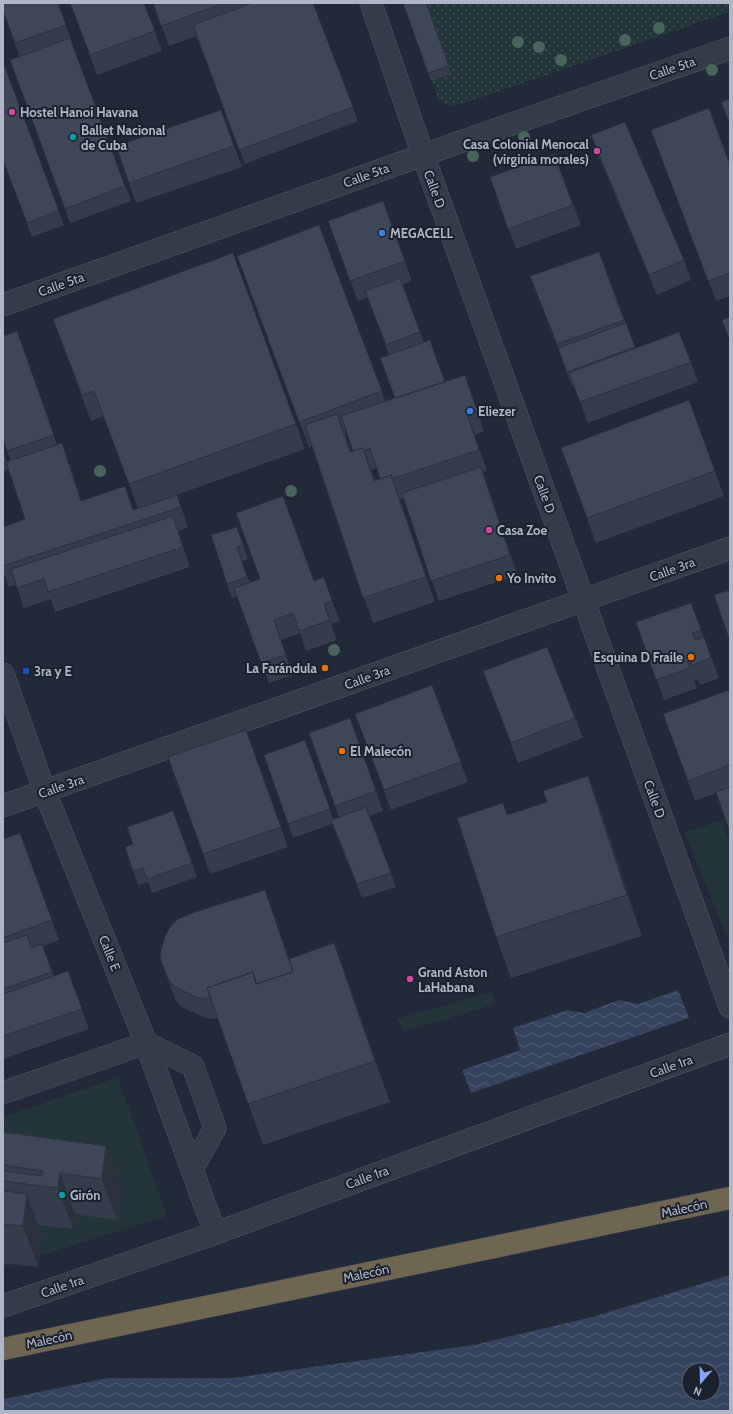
<svg xmlns="http://www.w3.org/2000/svg" width="733" height="1414" font-family="Cabin,sans-serif">
<style>
.green{fill:#243539}
.park{fill:url(#park-dots)}
.water{fill:url(#water-waves);fill-rule:evenodd}
.lines{fill:none;stroke-linecap:round;stroke-linejoin:round}
.minor-casing{stroke:#505664;stroke-width:23}
.highway-casing{stroke:#404653;stroke-width:23}
.minor{stroke:#353b49;stroke-width:22}
.highway{stroke:#6f6652;stroke-width:22}
.tree{fill:#48645b}
.wall{fill:#353d4c;fill-rule:evenodd}
.shaded-wall{fill:#2b323e}
.building{fill:#3e4758;stroke:#2b323e}
.hotel-dot{fill:#d1479c;stroke:#1b212d;stroke-width:1.5}
.culture-dot{fill:#0f9aa8;stroke:#1b212d;stroke-width:1.5}
.shop-dot{fill:#3f7fe0;stroke:#1b212d;stroke-width:1.5}
.food-dot{fill:#e8710a;stroke:#1b212d;stroke-width:1.5}
.transit-dot{fill:#1a4fb4;stroke:#1b212d;stroke-width:1.5}
.labels{text-anchor:middle;stroke-width:4;stroke-linejoin:round;paint-order:stroke}
.street-label{font-size:13px;fill:#b0b6c5;stroke:#1b212d}
.poi-label{font-size:13px;font-weight:bold;fill:#b0b6c5;stroke:#1b212d;text-anchor:start}
</style>
<defs>
<pattern id="park-dots" width="8" height="8" patternUnits="userSpaceOnUse"><rect width="8" height="8" fill="#243539"/><path d="M2 2h.1M6 6h.1" fill="none" stroke="#415054" stroke-width="1.8" stroke-linecap="round"/></pattern>
<pattern id="water-waves" width="16" height="10" patternUnits="userSpaceOnUse"><rect width="16" height="10" fill="#36435f"/><path d="M0 5q4-4 8 0t8 0" fill="none" stroke="#515c74"/></pattern>
</defs>
<rect width="100%" height="100%" fill="#222938"/>
<path class="green" d="M722 820 730 844V945L685 832Z
M492 992 495 1004 403 1032 397 1019Z
M118 1078 167 1216 3 1267V1117Z"/>
<path class="park" d="M404 3H730V12L465 103C454 106 445 108 438 98Z"/>
<path class="water" d="M678 990 689 1018 471 1093 462 1070 520 1050 513 1028 567 1010 584 1013 619 1000 638 1004Z
M730 1275V1411H3V1399L108 1378H232L474 1345 592 1317ZM689 1370H713V1394H689Z"/>
<g class="lines">
<defs>
<path id="minor" d="M371 3 423 155 730 1007
M3 305 423 155 730 48
M3 674 45 792 146 1043 207 1211 216 1233
M3 806 730 548
M3 1093 146 1043 193 1066 215 1128 192 1169
M3 1306 216 1233 730 1044"/>
<path id="highway" d="M3 1349 730 1198"/>
</defs>
<use href="#minor" class="minor-casing"/>
<use href="#highway" class="highway-casing"/>
<use href="#minor" class="minor"/>
<use href="#highway" class="highway"/>
</g>
<g class="tree">
<circle cx="659" cy="28" r="6"/>
<circle cx="625" cy="40" r="6"/>
<circle cx="518" cy="42" r="6"/>
<circle cx="539" cy="47" r="6"/>
<circle cx="561" cy="60" r="6"/>
<circle cx="712" cy="70" r="6"/>
<circle cx="524" cy="137" r="6"/>
<circle cx="473" cy="156" r="6"/>
<circle cx="100" cy="471" r="6"/>
<circle cx="291" cy="491" r="6"/>
<circle cx="334" cy="650" r="6"/>
</g>
<path class="wall" d="M58 3 73 45H72L131 201 70 223 10 60 19 56 3 11Z
M70 3H144L162 51 97 75Z
M153 3H313L358 121 245 164 196 36 169 46Z
M403 3H426L451 74 431 81Z
M3 62 64 225 32 237 3 161Z
M221 110 242 167 136 203 116 146Z
M651 130 730 165V296L716 301Z
M591 135 684 260 691 280 657 295 598 155Z
M554 154 581 225 516 249 490 177Z
M383 201 412 281 402 285 424 342 445 382 472 395 484 431 475 435 487 470 483 472 518 575 439 601 403 498 400 499 435 602 373 623 312 446 309 447 237 256 319 225 385 401 395 398 389 355 368 297 358 301 328 221ZM347 433 353 451H351L345 434ZM377 468 380 479 375 480 371 470Z
M599 252 626 323 635 348 691 362 698 382 588 423 574 386H572L558 348 530 276Z
M233 253 305 449 174 496 177 495 188 527 178 531 190 567 55 612 51 599 24 608 16 585 9 587 3 571V527L25 519 9 469 3 471V451L7 462 11 461 3 438 17 331 57 445 62 443 82 501 133 510 138 508 104 416 91 421 53 319Z
M689 400 724 496 596 543 561 448Z
M237 527 248 559 242 561 250 583 314 581 332 601 340 621 331 624 337 640 306 651 300 633 281 640 293 675 269 683 237 596 232 598 227 584Z
M691 603 719 678 700 685 697 679 694 680 697 688 664 700 636 622Z
M483 671 575 718 583 738 518 763Z
M432 685 468 782 391 810 355 714Z
M730 693V832L716 793 695 801 663 714Z
M350 718 383 811 369 816 396 887 362 898 332 824 293 838 264 755 305 740 333 819 339 817 309 733Z
M246 730 288 847 210 874 168 757Z
M588 776 603 817 642 936 511 978 496 937 508 815 547 802Z
M173 811 197 877 152 893 148 882 138 885 133 871V844Z
M20 833 59 940 43 946 54 976 68 971 89 1029 3 1059V839Z
M272 910 289 959 334 943 349 984 390 1102 263 1145 218 1018 212 1019 203 1017 180 1006 175 999 161 961Z
M3 1132 121 1187 117 1220 75 1214 73 1229 38 1225 42 1235 38 1267 3 1263Z"/>
<path class="shaded-wall" d="M465 375 472 395 484 431 477 411Z
M467 414 475 435 487 470 479 450Z
M62 443 69 464 89 521 81 501Z
M481 467 488 487 518 575 510 555Z
M391 475 400 500 435 602 426 577Z
M173 516 180 536 190 567 183 547Z
M588 776 603 817 642 936 627 895Z
M334 943 349 984 390 1102 375 1061Z
M106 1146 121 1187 117 1220 102 1179Z
M60 1173 75 1214 73 1229 58 1188Z
M27 1194 42 1235 38 1267 23 1226Z"/>
<path class="building" d="M3 3H58L66 25 15 43 3 11Z
M70 3H144L155 31 90 55Z
M153 3H224L161 26Z
M252 3H313L353 107 239 150 193 25Z
M403 3H426L449 66 428 73Z
M70 38 125 186 65 209 10 60Z
M3 62 59 211 27 223 3 160Z
M730 99V124L721 102Z
M709 108 730 165V273L708 281 651 130Z
M221 110 234 146 129 183 116 146Z
M625 122 684 260 649 275 591 135Z
M554 154 573 205 508 229 490 177Z
M383 201 405 261 350 281 328 221Z
M319 225 382 391 299 422 237 256Z
M599 252 624 320 557 344 530 276Z
M233 253 296 424 129 484 94 391 82 395 53 319Z
M400 278 420 332 386 345 365 291Z
M730 317V341L722 320Z
M626 323 635 347 567 372 558 348Z
M17 331 54 435 7 451 3 438V336Z
M679 332 691 362 580 402 569 373Z
M430 340 445 382 395 398 380 358Z
M465 375 477 411 467 414 479 450 392 479 391 475 380 479 370 448 364 450 363 448 353 451 341 416Z
M689 400 715 471 587 518 561 448Z
M337 414 350 452 363 448 374 481 391 475 426 577 363 598 305 425Z
M62 443 81 501 125 486 133 510 177 495 181 507 3 566V527L25 519 6 462Z
M481 467 510 555 431 581 402 493Z
M283 496 314 581 324 577 332 601 324 604 330 620 299 631 293 613 274 620 286 655 261 663 234 588 260 579 236 513Z
M173 516 183 547 48 592 44 579 17 588 11 569Z
M237 527 243 545 237 547 247 577 227 584 211 535Z
M730 590V641L714 595Z
M691 603 701 630 692 633 695 640 704 637 711 658 692 665 690 658 687 660 690 668 656 680 636 622Z
M547 647 575 718 511 743 483 671Z
M432 685 461 762 384 790 355 714Z
M729 690 730 693V765L688 781 663 714Z
M350 718 376 791 335 806 309 733Z
M246 730 281 827 203 854 168 757Z
M305 740 330 809 288 824 264 755Z
M588 776 627 895 496 937 457 818 503 803 507 815 547 802 543 791Z
M730 787V832L716 792Z
M366 807 391 873 357 884 331 820Z
M173 811 192 863 147 879 143 868 133 871 125 847 133 844 127 827Z
M20 833 52 920 3 938V839Z
M265 890 293 972 257 984 253 972 207 988 211 998 205 999 196 997 173 986 168 978 161 961 160 954 165 936 171 926 178 919 195 912Z
M27 935 31 948 42 944 52 972 3 989V943Z
M334 943 375 1061 248 1104 207 988 253 972 256 984 293 972 289 959Z
M68 971 82 1009 3 1036V994Z
M3 1132 106 1146 102 1179 60 1173 58 1188 3 1181V1171L42 1176 43 1171 3 1165Z
M3 1191 27 1194 23 1226 3 1224Z"/>
<g class="hotel-dot">
<circle cx="12" cy="112" r="4"/>
<circle cx="597" cy="151" r="4"/>
<circle cx="489" cy="530" r="4"/>
<circle cx="410" cy="979" r="4"/>
</g>
<g class="culture-dot">
<circle cx="73" cy="137" r="4"/>
<circle cx="62" cy="1195" r="4"/>
</g>
<g class="shop-dot">
<circle cx="382" cy="233" r="4"/>
<circle cx="470" cy="411" r="4"/>
</g>
<g class="food-dot">
<circle cx="499" cy="578" r="4"/>
<circle cx="691" cy="657" r="4"/>
<circle cx="325" cy="668" r="4"/>
<circle cx="342" cy="751" r="4"/>
</g>
<rect class="transit-dot" x="22" y="667" width="8" height="8" rx="2"/>
<g class="labels">
<g class="street-label">
<text transform="translate(672 68) rotate(-19)" y="5">Calle 5ta</text>
<text transform="translate(366 175) rotate(-20)" y="5">Calle 5ta</text>
<text transform="translate(435 189) rotate(70)" y="5">Calle D</text>
<text transform="translate(61 284) rotate(-20)" y="5">Calle 5ta</text>
<text transform="translate(545 494) rotate(70)" y="5">Calle D</text>
<text transform="translate(672 569) rotate(-20)" y="5">Calle 3ra</text>
<text transform="translate(367 677) rotate(-20)" y="5">Calle 3ra</text>
<text transform="translate(61 786) rotate(-19)" y="5">Calle 3ra</text>
<text transform="translate(655 799) rotate(70)" y="5">Calle D</text>
<text transform="translate(110 953) rotate(68)" y="5">Calle E</text>
<text transform="translate(671 1066) rotate(-20)" y="5">Calle 1ra</text>
<text transform="translate(367 1177) rotate(-20)" y="5">Calle 1ra</text>
<text transform="translate(684 1208) rotate(-12)" y="5">Malecón</text>
<text transform="translate(366 1273) rotate(-12)" y="5">Malecón</text>
<text transform="translate(62 1286) rotate(-19)" y="5">Calle 1ra</text>
<text transform="translate(49 1339) rotate(-12)" y="5">Malecón</text>
</g>
<g class="poi-label">
<text x="20" y="117">Hostel Hanoi Havana</text>
<text x="81" y="135">Ballet Nacional<tspan x="81" dy="15">de Cuba</tspan></text>
<text x="589" y="149" text-anchor="end">Casa Colonial Menocal<tspan x="589" dy="15">(virginia morales)</tspan></text>
<text x="390" y="238">MEGACELL</text>
<text x="478" y="416">Eliezer</text>
<text x="497" y="535">Casa Zoe</text>
<text x="507" y="583">Yo Invito</text>
<text x="683" y="662" text-anchor="end">Esquina D Fraile</text>
<text x="317" y="673" text-anchor="end">La Farándula</text>
<text x="34" y="676">3ra y E</text>
<text x="350" y="756">El Malecón</text>
<text x="418" y="977">Grand Aston<tspan x="418" dy="15">LaHabana</tspan></text>
<text x="70" y="1200">Girón</text>
</g>
</g>
<rect width="733" height="1414" fill="none" stroke="#b0b6c5" stroke-width="8"/>
<g transform="translate(701 1382) rotate(200)"><circle r="19" fill="#1b212d" stroke="#575d6a"/>
<path d="M0-3L7 15L0 10L-7 15Z" fill="#85a5f5"/>
<text y="-6" font-size="11" font-weight="bold" text-anchor="middle" fill="#b0b6c5">N</text>
</g>
</svg>
